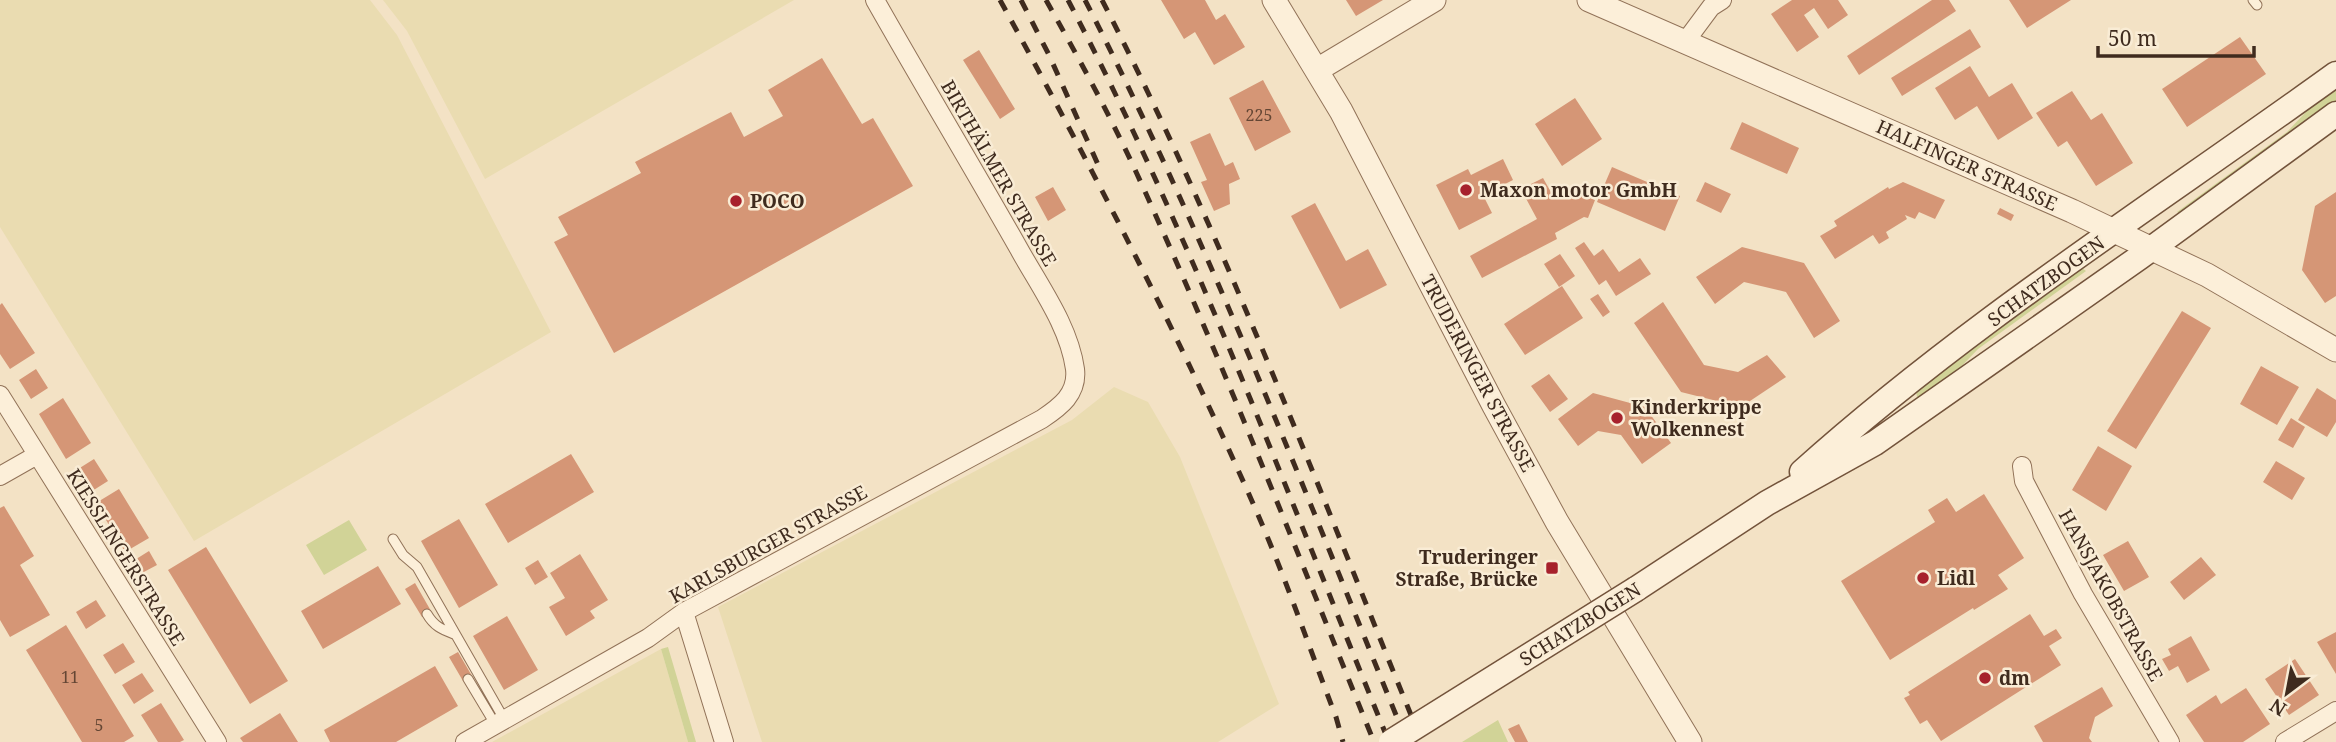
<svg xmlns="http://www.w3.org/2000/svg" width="2336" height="742" font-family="'Noto Serif',serif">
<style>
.farmland{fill:#eadcb1}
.green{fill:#d1d397}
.building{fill:#d59676}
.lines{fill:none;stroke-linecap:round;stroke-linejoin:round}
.service-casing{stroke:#917258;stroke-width:11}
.minor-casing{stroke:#917258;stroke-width:20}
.tertiary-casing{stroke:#917258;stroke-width:25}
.secondary-casing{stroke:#73533b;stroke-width:27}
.service{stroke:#fcefd9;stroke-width:9}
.minor{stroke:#fcefd9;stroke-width:18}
.tertiary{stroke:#fcefd9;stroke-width:23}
.secondary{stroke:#fcefd9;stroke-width:24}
.rail{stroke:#3f2b1e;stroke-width:5;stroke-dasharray:12 12;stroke-linecap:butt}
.secondary-bridge-casing{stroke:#73533b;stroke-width:27;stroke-linecap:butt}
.secondary-bridge{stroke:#fcefd9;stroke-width:24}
.poi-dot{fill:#a7212c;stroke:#f9ecd5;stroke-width:2.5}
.labels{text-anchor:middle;stroke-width:5;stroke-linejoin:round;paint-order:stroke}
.number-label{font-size:16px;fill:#644634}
.street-label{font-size:19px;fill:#3f2b1e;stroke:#f9ecd5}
.poi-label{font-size:19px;font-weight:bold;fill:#3f2b1e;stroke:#f9ecd5;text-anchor:start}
</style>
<rect width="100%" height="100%" fill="#f3e2c5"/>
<path class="farmland" d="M0 0H370L397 35 551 332 194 541 0 227Z
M383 0H794L485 179 407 31Z
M1114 387 1148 402 1180 457 1279 704 1218 742H762L718 607 1072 420Z
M661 649 688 742H492Z"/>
<path class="green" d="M2336 85V102L2183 215 2177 212 2287 132 2320 97Z
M2082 268 2086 271 1978 349 1955 373 1922 396 1917 397 1916 391Z
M349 520 367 550 324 575 306 545Z
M668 647 696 742H688L661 649Z
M1498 720 1508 742H1462Z"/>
<path class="building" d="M1161 0H1205L1216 20 1225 14 1245 47 1214 65 1195 32 1184 39Z
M1346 0H1383L1356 16Z
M1792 0H1838L1848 15 1828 29 1814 8 1804 15 1819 37 1797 52 1771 14Z
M1932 0H1949L1956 11 1859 75 1847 56Z
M2009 0H2071L2027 28Z
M1970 29 1981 47 1902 96 1891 78Z
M2240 37 2266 74 2187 127 2162 89Z
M979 50 1015 109 1000 119 963 60Z
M822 58 862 124 873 118 913 186 614 353 554 242 568 235 558 217 641 173 635 162 731 112 744 137 783 116 768 90Z
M1970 66 1989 97 2012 83 2033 118 1998 140 1977 106 1955 120 1935 88Z
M1263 80 1291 132 1255 151 1229 98Z
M2072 91 2091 120 2102 113 2133 163 2096 186 2067 141 2058 147 2036 113Z
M1575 98 1602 139 1562 166 1535 124Z
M1742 122 1799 148 1787 174 1730 149Z
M1210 133 1225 166 1233 162 1240 179 1229 184 1230 204 1214 211 1201 182 1207 180 1190 142Z
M1503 159 1513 180 1483 195 1492 213 1459 230 1436 185 1468 169 1471 175Z
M1612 167 1680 196 1665 231 1597 202Z
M1543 178 1552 194 1564 186 1595 200 1588 218 1584 217 1555 233 1557 239 1482 278 1470 256 1537 219 1521 189Z
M1705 182 1731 194 1721 213 1696 201Z
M1903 182 1945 200 1935 219 1919 212 1915 219 1905 215 1907 219 1886 232 1889 238 1879 244 1873 235 1835 259 1820 236 1837 226 1834 221 1888 187 1889 189Z
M1053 187 1066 210 1048 221 1035 197Z
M2336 192V296L2325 303 2302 270 2315 206Z
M1315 203 1346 261 1368 249 1387 285 1340 309 1291 216Z
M2000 208 2014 215 2011 221 1997 214Z
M1584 242 1594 256 1603 249 1619 272 1640 258 1651 274 1616 296 1606 280 1599 285 1575 248Z
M1742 247 1804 263 1840 321 1814 338 1786 292 1744 282 1715 304 1696 277Z
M1560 254 1575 276 1559 287 1544 264Z
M1562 286 1583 318 1525 355 1504 324Z
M1598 294 1610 312 1603 317 1590 299Z
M1663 302 1704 365 1738 372 1767 355 1786 377 1741 407 1681 392 1634 323Z
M2 303 35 353 10 369 0 354V305Z
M2182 311 2211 328 2136 449 2107 431Z
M2261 366 2299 387 2277 425 2240 404Z
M36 369 48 388 31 399 19 380Z
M1549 374 1568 399 1550 412 1531 386Z
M2317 388 2336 400V422L2327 437 2298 420Z
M1593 393 1645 407 1671 443 1642 464 1621 435 1598 431 1578 446 1558 419Z
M63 398 91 443 66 459 39 414Z
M2291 418 2305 427 2293 448 2278 440Z
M2098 446 2132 466 2106 511 2072 490Z
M571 454 594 492 508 543 485 504Z
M94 459 108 481 89 493 75 471Z
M2276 461 2305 478 2292 500 2263 482Z
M119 489 149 538 125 552 96 503Z
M1984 494 2024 558 1998 575 2008 589 1974 610 1973 608 1890 660 1841 581 1935 522 1928 510 1947 498 1956 512Z
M4 506 34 556 20 565 50 615 10 637 0 620V508Z
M459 519 498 585 459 608 421 541Z
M2128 541 2149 577 2124 591 2103 555Z
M206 547 288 681 250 704 168 570Z
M149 551 157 565 140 574 133 561Z
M580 554 608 600 590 611 595 618 566 636 549 607 565 598 550 573Z
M2201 557 2216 575 2184 600 2170 582Z
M538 560 548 577 535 585 525 568Z
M378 566 401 604 323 649 301 611Z
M415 583 431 611 422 617 405 589Z
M96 600 106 616 86 629 76 612Z
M2030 614 2044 636 2056 629 2062 638 2049 646 2061 665 1941 741 1927 720 1920 724 1904 698 1910 695 1908 692Z
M507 616 538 670 504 690 473 636Z
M66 625 134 736 124 742H82L26 650Z
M2336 632V674L2317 642Z
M2191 636 2210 670 2187 683 2178 666 2169 671 2162 659 2171 655 2168 649Z
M123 643 135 662 115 674 103 655Z
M458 652 472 676 463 681 449 657Z
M2295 659 2319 695 2289 715 2265 679Z
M435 666 458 706 396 742H330L324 730Z
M142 673 154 691 134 704 122 685Z
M2102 687 2113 706 2095 717 2089 738 2092 742H2043L2034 726Z
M2246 688 2270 724 2243 742H2204L2186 715 2216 695 2221 704Z
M161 703 184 740 180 742H158L141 715Z
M280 713 298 742H243L240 738Z
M1519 724 1528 742H1515L1508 729Z"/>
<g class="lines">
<defs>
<path id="service" d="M2253 0 2257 5
M393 539 403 555 417 567 504 719
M427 614C434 626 441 629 454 634
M468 679 495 724"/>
<path id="minor" d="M1685 42 1711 7 1722 0
M0 395 217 742
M2022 466 2024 481 2083 594 2170 742
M0 476 37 455
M684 612 724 742
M465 742 648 638 684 612 1042 419C1060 407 1078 394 1075 369 1069 326 1040 287 1019 249 972 166 922 83 875 0
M2285 742 2336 711"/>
<path id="tertiary" d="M1274 0 1341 111 1494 406 1557 522 1690 742
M1589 0 2072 211 2207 275 2336 350
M1317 70 1434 0"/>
<path id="secondary" d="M1802 472C1967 324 2156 204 2336 74
M1636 589 1767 503 1875 443 2140 257 2336 114"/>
</defs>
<use href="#service" class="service-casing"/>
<use href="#minor" class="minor-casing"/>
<use href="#tertiary" class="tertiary-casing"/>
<use href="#secondary" class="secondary-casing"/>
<use href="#service" class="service"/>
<use href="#minor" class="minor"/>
<use href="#tertiary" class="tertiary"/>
<use href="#secondary" class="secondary"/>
<path class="rail" d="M1000 0C1091 166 1179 335 1255 508 1285 576 1309 647 1336 717L1343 742
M1021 0 1049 55 1100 169
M1046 0C1078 57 1110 115 1137 174 1222 360 1297 552 1374 742
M1068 0C1193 239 1287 493 1389 742
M1085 0C1208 240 1305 492 1407 742
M1102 0C1225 239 1320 493 1422 742"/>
<defs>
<path id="secondary-bridge" d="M1391 742 1636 589"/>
</defs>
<use href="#secondary-bridge" class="secondary-bridge-casing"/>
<use href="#secondary-bridge" class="secondary-bridge"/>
</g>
<g class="poi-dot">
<circle cx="1466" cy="190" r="7"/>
<circle cx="736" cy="201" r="7"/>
<circle cx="1617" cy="418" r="7"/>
<rect x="1545" y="561" width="14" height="14" rx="3.5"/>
<circle cx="1923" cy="578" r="7"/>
<circle cx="1985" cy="678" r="7"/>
</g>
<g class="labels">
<g class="number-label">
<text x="1259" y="121">225</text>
<text x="70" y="683">11</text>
<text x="99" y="731">5</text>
</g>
<g class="street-label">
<text transform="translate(1967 165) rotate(24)" y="7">HALFINGER STRASSE</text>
<text transform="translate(999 173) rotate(60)" y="7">BIRTHÄLMER STRASSE</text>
<text transform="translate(2046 281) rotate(-36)" y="7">SCHATZBOGEN</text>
<text transform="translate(1478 373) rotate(62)" y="7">TRUDERINGER STRASSE</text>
<text transform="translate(768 544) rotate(-29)" y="7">KARLSBURGER STRASSE</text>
<text transform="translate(126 557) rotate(58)" y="7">KIESSLINGERSTRASSE</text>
<text transform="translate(2111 595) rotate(61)" y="7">HANSJAKOBSTRASSE</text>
<text transform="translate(1580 624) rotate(-32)" y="7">SCHATZBOGEN</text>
</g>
<g class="poi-label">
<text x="1480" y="197">Maxon motor GmbH</text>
<text x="750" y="208">POCO</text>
<text x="1631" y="414">Kinderkrippe<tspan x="1631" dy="22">Wolkennest</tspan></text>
<text x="1538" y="564" text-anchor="end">Truderinger<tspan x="1538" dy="22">Straße, Brücke</tspan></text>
<text x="1937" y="585">Lidl</text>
<text x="1999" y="685">dm</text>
</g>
</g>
<g transform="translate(2287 693) rotate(212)" stroke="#f9ecd5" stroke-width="5" paint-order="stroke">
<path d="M0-5L12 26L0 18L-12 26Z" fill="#3f2b1e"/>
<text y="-10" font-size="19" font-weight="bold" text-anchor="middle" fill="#3f2b1e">N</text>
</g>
<path d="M2098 46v10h156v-10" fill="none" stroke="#3f2b1e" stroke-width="3.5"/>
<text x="2108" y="46" font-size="21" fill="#3f2b1e" stroke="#f9ecd5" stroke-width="5" paint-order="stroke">50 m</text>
</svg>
